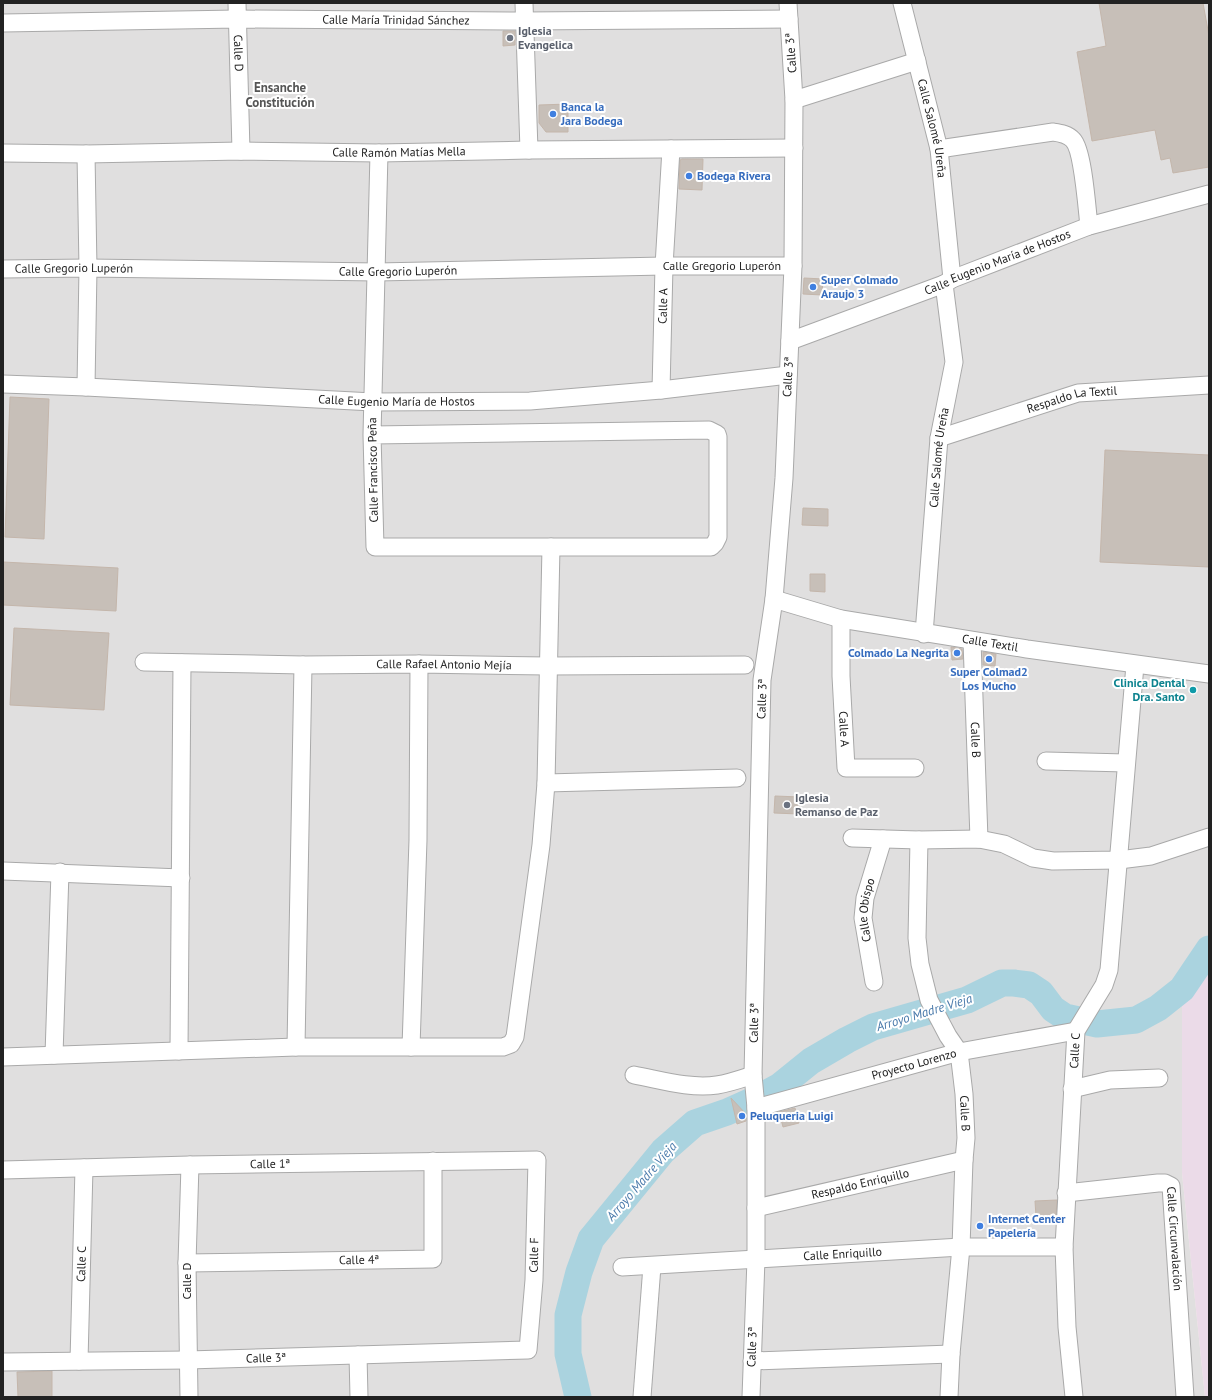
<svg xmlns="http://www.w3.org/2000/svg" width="1212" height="1400" font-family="'PT Sans',sans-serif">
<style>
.residential{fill:#e0dfdf}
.industrial{fill:#ebdbe8}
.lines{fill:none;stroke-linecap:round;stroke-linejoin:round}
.river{stroke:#aad3df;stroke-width:27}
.building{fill:#c7bfb8;stroke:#c4b6ab}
.street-casing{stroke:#a9a9a9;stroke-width:19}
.street{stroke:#fff;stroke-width:17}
.worship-dot{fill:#6b7280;stroke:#fff;stroke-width:1.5}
.shop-dot{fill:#3f7fe0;stroke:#fff;stroke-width:1.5}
.culture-dot{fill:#0f9aa8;stroke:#fff;stroke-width:1.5}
.labels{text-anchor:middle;stroke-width:4;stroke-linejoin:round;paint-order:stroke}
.street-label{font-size:12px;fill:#222;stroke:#fff}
.worship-label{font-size:12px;font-weight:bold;fill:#5b616d;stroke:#fff;text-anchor:start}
.shop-label{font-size:12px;font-weight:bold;fill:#366cbe;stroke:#fff;text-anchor:start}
.culture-label{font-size:12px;font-weight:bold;fill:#0d838f;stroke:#fff;text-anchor:end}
.neighbourhood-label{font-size:13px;font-weight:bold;fill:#555;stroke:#fff}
.water-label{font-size:13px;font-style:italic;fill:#4a7aab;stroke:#fff}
</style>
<rect width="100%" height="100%" fill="#f2efe9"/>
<path class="residential" d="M3 3H1209V949L1182 989V1173L1205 1397H3Z"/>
<path class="industrial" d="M1209 949V1397H1205L1182 1173V989Z"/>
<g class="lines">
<path class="river" d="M578 1397 568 1354V1315L579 1272 591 1239 663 1151 695 1123 727 1112 756 1099 780 1086 811 1061 847 1040 873 1027 967 1000 1002 983H1014L1029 985 1041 993 1053 1009 1065 1017 1097 1024 1136 1020 1158 1008 1182 989 1209 949"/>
</g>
<path class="building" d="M1099 3H1203L1209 36V167L1173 173 1170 158 1161 160 1155 130 1092 141 1077 52 1106 46Z
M503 31H515V45L503 46Z
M568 104V132H546L539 123V105Z
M682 159H703L702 190 679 189 680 160Z
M804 278 823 279 822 295 803 294Z
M10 397 49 399 44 539 5 537Z
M1105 450 1209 455V567L1100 562Z
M803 508 828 509V526L802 525Z
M3 562 118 568 116 611 3 605Z
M810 574H825V592L810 591Z
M14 628 109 633 104 710 10 705Z
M951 647 962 649 963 659 952 660Z
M983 652 996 654 995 666 983 665Z
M775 796 800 797 799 814 774 813Z
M731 1098 746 1114V1121L737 1124Z
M795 1108 799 1123 783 1127 779 1112Z
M1057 1200 1056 1216 1036 1217 1035 1201Z
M52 1371V1397H18L17 1372Z"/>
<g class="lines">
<defs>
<g id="street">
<path id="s1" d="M237 3 241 151"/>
<path d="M524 3 529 150"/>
<path id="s2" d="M902 3 939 149 952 279"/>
<path id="s3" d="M3 23 237 19 524 21 789 19"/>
<path d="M794 100 917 61"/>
<path d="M939 149 1053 132C1060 133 1068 134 1073 140 1083 150 1087 209 1089 226"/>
<path id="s4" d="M3 153 86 154 241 151 379 153 529 150 794 148"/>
<path id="s5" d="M3 269 88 268 377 272 664 266H793"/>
<path id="s6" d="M790 341 944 284 952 279 1089 226 1209 194"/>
<path id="s7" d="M3 384 86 387 373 402 530 401 661 390 788 375"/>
<path d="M86 387 88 268 86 154"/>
<path id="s8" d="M661 390 664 266 671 149"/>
<path d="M372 435 709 430 717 434 718 437V537L715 543 711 547H375L372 435 379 153"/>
<path id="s9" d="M939 438 1078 393 1209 385"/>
<path id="s10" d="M774 599 841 619 1027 649 1209 674"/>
<path id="s11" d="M841 619V676L846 768H915"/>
<path id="s12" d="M924 634 939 438 954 362 944 284"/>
<path id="s13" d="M972 641 979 839"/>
<path id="s14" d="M144 662 303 665 419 664 548 666 745 665"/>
<path d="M1046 761 1126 763"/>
<path d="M546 783 737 778"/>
<path d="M852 838 919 840 979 839 1004 844 1033 858 1053 861 1119 860 1151 856 1209 837"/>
<path id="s15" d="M919 840 917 938 920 964 929 1000 948 1036 959 1052 964 1094 966 1138 964 1160 961 1247 951 1354 949 1397"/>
<path d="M3 871 181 878"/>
<path id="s16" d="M874 982 863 918 865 898 883 839"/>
<path d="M296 1047 303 665"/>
<path d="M411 1047 418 840 419 664"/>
<path d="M179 1051 182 663"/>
<path d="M54 1055 60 872"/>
<path d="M3 1057 296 1047H503L511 1044 515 1037 541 845 546 783 551 547"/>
<path d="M634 1075C661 1080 690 1089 717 1085 730 1083 741 1079 753 1075"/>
<path d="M1072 1089 1110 1080 1159 1078"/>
<path id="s17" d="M756 1108 959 1052 1076 1031"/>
<path d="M3 1170 190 1165 537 1160 534 1280 528 1350 188 1360 3 1362"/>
<path id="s18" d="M1066 1193 1158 1183H1165L1171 1186 1185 1397"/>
<path id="s19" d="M756 1208 964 1160"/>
<path d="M187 1263 433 1259V1161"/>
<path id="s20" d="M622 1267 961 1247H1064"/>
<path d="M358 1355 359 1397"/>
<path id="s21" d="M79 1361 84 1168"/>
<path d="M752 1361 951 1354"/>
<path d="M189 1397 187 1263 190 1165"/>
<path d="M642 1397 652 1266"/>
<path d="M751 1397 756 1259V1108L753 1075 762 680 774 599 784 478 793 266 794 100 788 3"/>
<path id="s22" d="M1074 1397 1067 1327 1064 1247 1076 1031 1104 985 1109 970 1135 665"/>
</g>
</defs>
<use href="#street" class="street-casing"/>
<use href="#street" class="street"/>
</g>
<g class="worship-dot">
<circle cx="510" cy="38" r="4"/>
<circle cx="787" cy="805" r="4"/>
</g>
<g class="shop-dot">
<circle cx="553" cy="114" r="4"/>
<circle cx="689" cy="176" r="4"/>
<circle cx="813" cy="287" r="4"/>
<circle cx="957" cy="653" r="4"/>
<circle cx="989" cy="659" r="4"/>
<circle cx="742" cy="1116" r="4"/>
<circle cx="980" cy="1226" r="4"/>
</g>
<circle class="culture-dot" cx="1193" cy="690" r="4"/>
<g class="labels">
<g class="street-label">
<text dy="4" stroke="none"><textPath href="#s3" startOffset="393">Calle María Trinidad Sánchez</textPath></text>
<text dy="4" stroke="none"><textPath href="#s1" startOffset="50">Calle D</textPath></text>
<text transform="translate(791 53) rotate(-94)" y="4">Calle 3ª</text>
<text dy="4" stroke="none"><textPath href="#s2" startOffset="129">Calle Salomé Ureña</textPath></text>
<text dy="4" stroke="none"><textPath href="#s4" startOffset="396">Calle Ramón Matías Mella</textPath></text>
<text dy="4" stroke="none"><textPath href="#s6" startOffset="222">Calle Eugenio María de Hostos</textPath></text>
<text dy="4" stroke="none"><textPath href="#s5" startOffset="719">Calle Gregorio Luperón</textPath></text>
<text dy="4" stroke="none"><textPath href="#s5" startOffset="71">Calle Gregorio Luperón</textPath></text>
<text dy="4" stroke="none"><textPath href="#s5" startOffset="395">Calle Gregorio Luperón</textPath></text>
<text dy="4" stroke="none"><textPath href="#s8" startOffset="84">Calle A</textPath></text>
<text transform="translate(788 377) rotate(-87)" y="4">Calle 3ª</text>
<text dy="4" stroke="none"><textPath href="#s7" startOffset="394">Calle Eugenio María de Hostos</textPath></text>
<text dy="4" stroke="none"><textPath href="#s9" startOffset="139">Respaldo La Textil</textPath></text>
<text dy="4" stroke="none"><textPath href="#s12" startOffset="177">Calle Salomé Ureña</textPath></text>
<text transform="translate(373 470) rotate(-91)" y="4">Calle Francisco Peña</text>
<text dy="4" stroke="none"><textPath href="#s10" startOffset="221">Calle Textil</textPath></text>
<text dy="4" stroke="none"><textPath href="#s14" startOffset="300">Calle Rafael Antonio Mejía</textPath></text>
<text transform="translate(762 699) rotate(-88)" y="4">Calle 3ª</text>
<text dy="4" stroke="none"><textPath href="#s11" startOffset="110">Calle A</textPath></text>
<text dy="4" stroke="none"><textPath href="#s13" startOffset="99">Calle B</textPath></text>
<text dy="4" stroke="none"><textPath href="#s16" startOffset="73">Calle Obispo</textPath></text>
<text transform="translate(754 1023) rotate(-89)" y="4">Calle 3ª</text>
<text dy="4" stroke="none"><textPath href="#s22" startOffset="347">Calle C</textPath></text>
<text dy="4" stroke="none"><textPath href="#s17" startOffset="164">Proyecto Lorenzo</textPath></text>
<text dy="4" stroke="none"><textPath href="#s15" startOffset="283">Calle B</textPath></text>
<text transform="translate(270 1164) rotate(-1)" y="4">Calle 1ª</text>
<text dy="4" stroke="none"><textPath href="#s19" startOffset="107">Respaldo Enriquillo</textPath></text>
<text dy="4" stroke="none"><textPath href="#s18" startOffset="159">Calle Circunvalación</textPath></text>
<text dy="4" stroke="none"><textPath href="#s20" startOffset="221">Calle Enriquillo</textPath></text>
<text transform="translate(534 1255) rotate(-89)" y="4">Calle F</text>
<text transform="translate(359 1260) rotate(-1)" y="4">Calle 4ª</text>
<text dy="4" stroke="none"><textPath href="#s21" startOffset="97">Calle C</textPath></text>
<text transform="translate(187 1281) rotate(-90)" y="4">Calle D</text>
<text transform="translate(752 1347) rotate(-88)" y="4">Calle 3ª</text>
<text transform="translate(266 1358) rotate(-2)" y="4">Calle 3ª</text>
</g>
<g class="worship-label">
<text x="518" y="35">Iglesia<tspan x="518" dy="14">Evangelica</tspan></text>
<text x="795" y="802">Iglesia<tspan x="795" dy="14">Remanso de Paz</tspan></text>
</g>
<g class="shop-label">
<text x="561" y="111">Banca la<tspan x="561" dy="14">Jara Bodega</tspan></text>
<text x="697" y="180">Bodega Rivera</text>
<text x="821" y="284">Super Colmado<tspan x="821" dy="14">Araujo 3</tspan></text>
<text x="949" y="657" text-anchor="end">Colmado La Negrita</text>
<text x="989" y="676" text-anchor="middle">Super Colmad2<tspan x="989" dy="14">Los Mucho</tspan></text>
<text x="750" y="1120">Peluqueria Luigi</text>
<text x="988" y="1223">Internet Center<tspan x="988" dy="14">Papelería</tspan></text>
</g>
<g class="culture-label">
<text x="1185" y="687">Clinica Dental<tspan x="1185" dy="14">Dra. Santo</tspan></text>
</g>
<g class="neighbourhood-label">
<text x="280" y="92">Ensanche<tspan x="280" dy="15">Constitución</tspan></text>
</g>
<g class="water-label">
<text transform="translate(924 1012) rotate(-17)" y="5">Arroyo Madre Vieja</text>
<text transform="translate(641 1181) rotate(-49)" y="5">Arroyo Madre Vieja</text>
</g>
</g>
<rect width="1212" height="1400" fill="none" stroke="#222222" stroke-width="8"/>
</svg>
